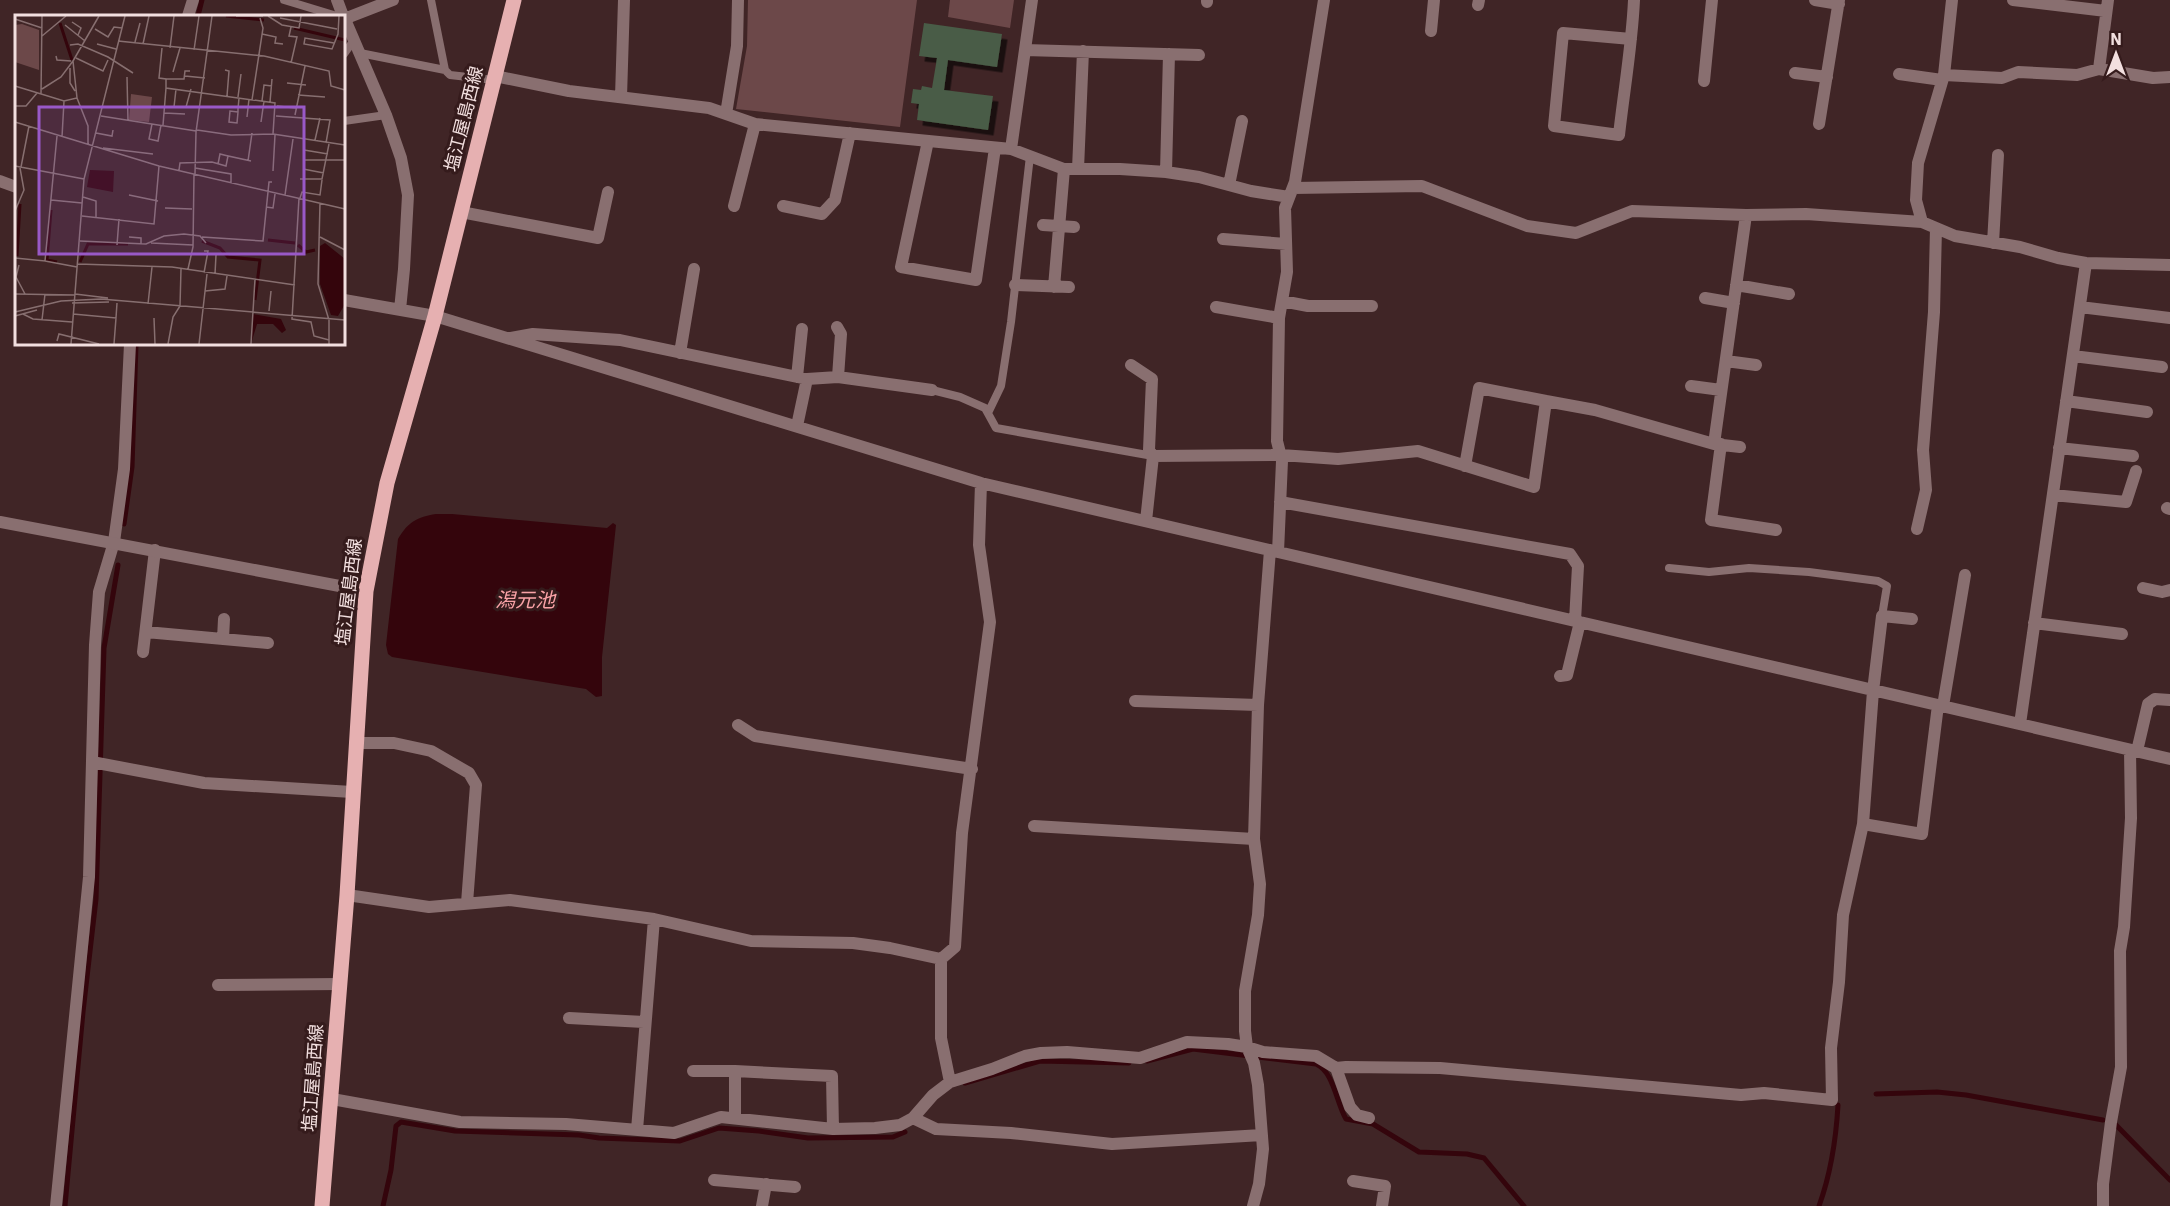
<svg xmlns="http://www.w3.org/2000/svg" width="2170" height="1206" font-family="'IBM Plex Sans','Noto Sans JP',sans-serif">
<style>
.green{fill:#6c4849}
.water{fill:#34050c}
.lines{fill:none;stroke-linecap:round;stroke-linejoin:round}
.stream{stroke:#34050c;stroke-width:5}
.building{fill:#485c46;filter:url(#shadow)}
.service{stroke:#896f70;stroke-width:8}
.minor{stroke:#896f70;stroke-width:12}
.tertiary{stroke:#896f70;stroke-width:12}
.primary{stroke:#e6b0b1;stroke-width:15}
.labels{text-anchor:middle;stroke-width:6;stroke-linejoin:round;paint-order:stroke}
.street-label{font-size:18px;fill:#f2dfdf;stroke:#351b1c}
.water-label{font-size:20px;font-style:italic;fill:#f9a2a6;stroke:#351b1c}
.inset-river{fill:none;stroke:#34050c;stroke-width:3}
.inset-road{fill:none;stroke:#876f70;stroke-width:1.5}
.view{fill:#9959c7;fill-opacity:0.15;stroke:#9959c7;stroke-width:3}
.inset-edge{fill:none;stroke:#f2dfdf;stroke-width:3}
</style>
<defs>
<filter id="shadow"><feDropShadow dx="5.5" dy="5.5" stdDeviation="0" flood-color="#0009"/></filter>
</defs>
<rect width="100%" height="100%" fill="#402526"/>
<path class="green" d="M748 0H917L900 127 736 109 747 46Z
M950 0H1014L1010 28 948 17Z"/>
<path class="water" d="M436 514H452L607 528 613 523 616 525 602 657V696L596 697 586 689 392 657 388 654 386 645 398 539C408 522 417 517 436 514Z"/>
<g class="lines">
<path class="stream" d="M198 16 202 0
M124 524 132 467 136 344
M1147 1061 1193 1049 1316 1064C1334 1072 1336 1102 1346 1119L1373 1124 1419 1152 1467 1154 1484 1158 1524 1206
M965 1083 1040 1061 1129 1063
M1876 1094 1937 1092 1966 1095 2103 1120
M2116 1125 2170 1180
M65 1206 83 1012 96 899 104 648 118 565
M383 1206 391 1170 396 1126 401 1122 455 1131 579 1135 599 1138 680 1141 719 1128 759 1131 808 1138 893 1137 905 1132
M1819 1206C1831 1173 1836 1140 1838 1105"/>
</g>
<path class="building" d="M924 23 1002 34 997 67 948 60 944 90 993 96 988 130 917 120 919 104 911 103 913 89 921 90 922 86 932 88 937 58 919 56Z"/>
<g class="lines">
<path class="service" d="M284 0 337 16
M431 0 445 70 450 75 494 80
M360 53 445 70
M344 54 354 40
M344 121 386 115
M932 390 960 397 985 408 996 428 1153 456
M988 413 1001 386 1011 322 1030 156
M1669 568 1709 572 1749 568 1809 572 1878 581 1887 586 1882 616"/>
<path class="minor" d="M337 0 343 16
M1815 0 1839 4
M2013 0 2106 11
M1207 2V0
M1478 5 1479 0
M188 16 193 0
M344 17 386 115 401 158 408 195 404 269 400 310
M344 19 393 0
M1431 31 1434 0
M1631 39 1563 33 1554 126 1619 135C1624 90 1632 45 1634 0
M1025 50 1199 55
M2099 69 2108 0
M1795 73 1827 77
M1899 74 1942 80
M1944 75 2002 78 2018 72 2077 75 2099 69 2153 78 2170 77
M495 76 569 91 709 108 755 124 1011 149 1064 169H1120L1166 172 1199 177 1251 191 1289 197
M1704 81 1712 0
M621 97 624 0
M726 114 737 46 738 0
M1819 124 1839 0
M928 141 901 267 976 280 995 148
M1011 149 1032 0
M1078 169 1083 51
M1166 172 1169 54
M0 181 16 187
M1229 185 1242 121
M1293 188 1422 186 1527 226 1576 233 1632 211 1746 215 1806 214 1922 222 1955 236 2020 247 2058 258 2086 263 2170 265
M734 206 755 124
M783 206 822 214 835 200 850 133
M461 212 598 238 608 192
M1922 222 1916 200 1918 163 1944 75 1952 0
M1043 225 1074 227
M1223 239 1286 244
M1993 243 1998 155
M1015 285 1069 287
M1736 285 1789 294
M1054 287 1064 169
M1705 298 1734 303
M344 300 435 316 981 483 2170 759
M1282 301 1308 306H1372
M1216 307 1279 318
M2080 307 2170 318
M837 327 841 334 838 377
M511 338 533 334 620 340 807 379 838 377 932 390
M680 353 694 269
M2073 356 2162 367
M1726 361 1756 365
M1131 365 1152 379 1149 450 1153 456
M797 377 802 329
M1691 386 1721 390
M2066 401 2147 412
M797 426 807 379
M1714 444 1746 215
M1721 444 1711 520 1776 530
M2059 448 2133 456
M1465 466 1479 388 1546 401
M2053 495 2126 502 2136 471
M1280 502 1570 554 1578 566 1575 621
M2167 508 2170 509
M1146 521 1153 456 1281 455 1338 459 1418 451 1534 487 1546 401 1595 410 1714 444 1740 447
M1917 529 1926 490 1923 450 1934 312 1936 228
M1278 552 1282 461 1277 441 1279 318 1287 272 1285 208 1295 182 1324 0
M2143 588 2162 592 2170 590
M2034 623 2122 634
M146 632 268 643
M223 639 224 619
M143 652 155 550
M1560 676 1567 675 1580 622
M1135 701 1258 705
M1943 706 1965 575
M2020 724 2086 263
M738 725 755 736 972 769
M355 743H394L431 751 469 773 476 785 467 903
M2137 751 2148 704 2155 699 2170 700
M92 762 204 783 352 792
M1863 824 1922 834 1938 705
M1034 826 1254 839
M347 895 429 907 510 900 654 919 751 941 853 943 890 948 941 959 955 947 962 833 990 622 979 545 981 483
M941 959V1038L950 1082
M218 985 339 984
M569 1018 644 1022
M1336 1068 1346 1067 1440 1068 1741 1095 1764 1093 1832 1100 1831 1048 1839 982 1843 915 1863 824 1873 691 1882 616 1912 619
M693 1071H735V1118
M735 1071 832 1076 833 1129
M332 1099 460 1122 566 1124 674 1133 721 1117 833 1129 875 1128 900 1125 913 1118 933 1095 950 1082 992 1069 1025 1056 1041 1053 1067 1052 1140 1058 1187 1042 1228 1044 1247 1047 1263 1052 1316 1056 1336 1068 1350 1107 1357 1115 1369 1118
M913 1118 936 1129 1011 1133 1112 1144 1262 1135
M637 1130 654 919
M714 1180 795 1187
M1353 1181 1385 1186 1382 1206
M56 1206 89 877 95 645 99 592 114 542 124 469 130 344
M762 1206 766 1184
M1253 1206 1259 1184 1263 1149 1258 1085 1254 1063 1247 1047 1245 1031V991L1258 915 1260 884 1254 839 1258 705 1270 550
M2103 1206V1184L2111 1122 2121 1067 2120 951 2124 927 2131 818 2130 750"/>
<path class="tertiary" d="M0 522 366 591"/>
<path class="primary" d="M322 1206 347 895 366 591 387 483 435 316 514 0"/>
</g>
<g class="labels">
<g class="street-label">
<text transform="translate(464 119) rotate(-76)" y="6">塩江屋島西線</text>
<text transform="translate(349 592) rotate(-83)" y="6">塩江屋島西線</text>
<text transform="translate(313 1078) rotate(-86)" y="6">塩江屋島西線</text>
</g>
<g class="water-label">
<text x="525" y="607">潟元池</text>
</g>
</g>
<g transform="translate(15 15)">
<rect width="330" height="330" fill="#402526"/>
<path d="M7 9 24 15V55L0 47V10ZM116 79 137 82 134 107 114 105Z" fill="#6c4849"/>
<path d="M75 155 99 156 98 177 72 172ZM310 228 330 244V289L323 301 316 300 305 269V231ZM238 299 266 304 271 315 267 318 258 309H242L236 329Z" fill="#34050c"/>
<path class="inset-river" d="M211 1 249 5M45 8 57 45M279 13 330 25M36 195 32 245 42 247M253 225 280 228M187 226 205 233 213 242 245 245 240 285M283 230 291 237 300 235M2 241 5 189M65 247 73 229H113"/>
<path class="inset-road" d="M221 1H248M253 1 267 10 284 13 286 1M265 3 322 14M0 4 27 13M57 7 66 13 63 20M50 10 70 26M80 14 93 22 99 12 107 13M247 19 261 22 260 28 268 29M27 21 51 1M103 26 249 41 314 56 316 71 330 75M120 27 125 8M319 28 290 23 289 29 317 34 323 19 324 1M82 29 101 34M128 29 134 1M55 30 63 29 93 42 118 58M147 33 144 63 151 64V73L260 88 258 119M155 33 159 1M179 35 184 1M41 41 42 45 56 46M61 43 88 56 93 45M276 48 282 22 274 21 276 12M55 53V68L60 76M210 55 214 56 212 81M158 57 165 33M170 61 190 63M112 62 113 106M151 64H169L170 56H175M272 68 291 70M0 71 49 86 62 83 58 46 84 1M27 74 46 62 58 46M26 79 27 1M283 80 310 82M223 82 226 59M62 83 73 111V130M237 85 248 13 245 3M247 86 249 70 257 71M255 87 257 64M0 91H11L22 78M262 91 281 93M159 92 161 74M171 92 176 74M223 97 215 96 214 107 222 108 223 97V94L224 83M149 98 170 99M280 100 290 51M86 101 181 116M261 101 315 105 311 128M232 102 234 84M0 107 144 151 330 194M246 107 249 86M137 109 134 124 143 126 146 110M148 110 151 73M182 115 216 120 258 119 330 130M81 118 97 121 98 115M47 122 49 86M300 125 305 103M88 133 138 139M289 135 313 139M290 145H330M233 146 237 118M203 149 205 139 213 141M0 151 69 164M6 152 14 111M180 153 216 159V168M288 154 309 158M164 155 165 148 197 147 211 151 213 141 236 146M258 156 260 120M180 159 181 117 197 1M285 164H307L314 129M114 180 143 186M270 180 278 124M68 182 81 186V202M284 183 277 304 296 307 299 321 314 325M285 183 287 177 305 180 307 165M36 185 67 188M305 188 303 269 314 305V329M251 192 258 193 260 179M150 193 177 194M0 196 9 175 5 153M67 201 139 209 144 151M114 222 126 223V229M187 222 248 226 254 167H257M305 222 330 235M65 226 131 229 149 221 169 219 185 221 191 228M136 228 178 230M102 230 104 204M189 236H193L189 258M0 243 30 246 42 121M30 246 62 252M63 249 157 252 280 270M4 250 1 262 10 279M173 254 178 232 179 159M200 259 201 240M190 276 210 274 212 261M0 279 60 280M60 279 93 283M57 288 94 287M133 289 137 252M254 296 256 276M0 297 46 286 86 284 330 305M8 299 18 304 57 307M58 299 101 303 102 288M0 301 22 295M139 303 140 329M27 305 30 279M42 326 44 319 84 329M56 329 69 164 110 1M99 329 101 303M153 329 158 302 165 291 166 254M184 329 192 259M236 329 240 264"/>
<path class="view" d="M24 92H289V239H24Z"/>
<rect width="330" height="330" class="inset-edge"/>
</g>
<g transform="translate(2116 54)" stroke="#351b1c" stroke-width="4.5" paint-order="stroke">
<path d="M0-4.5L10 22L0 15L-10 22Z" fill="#f2dfdf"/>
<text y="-9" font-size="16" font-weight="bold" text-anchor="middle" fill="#f2dfdf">N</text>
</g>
</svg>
